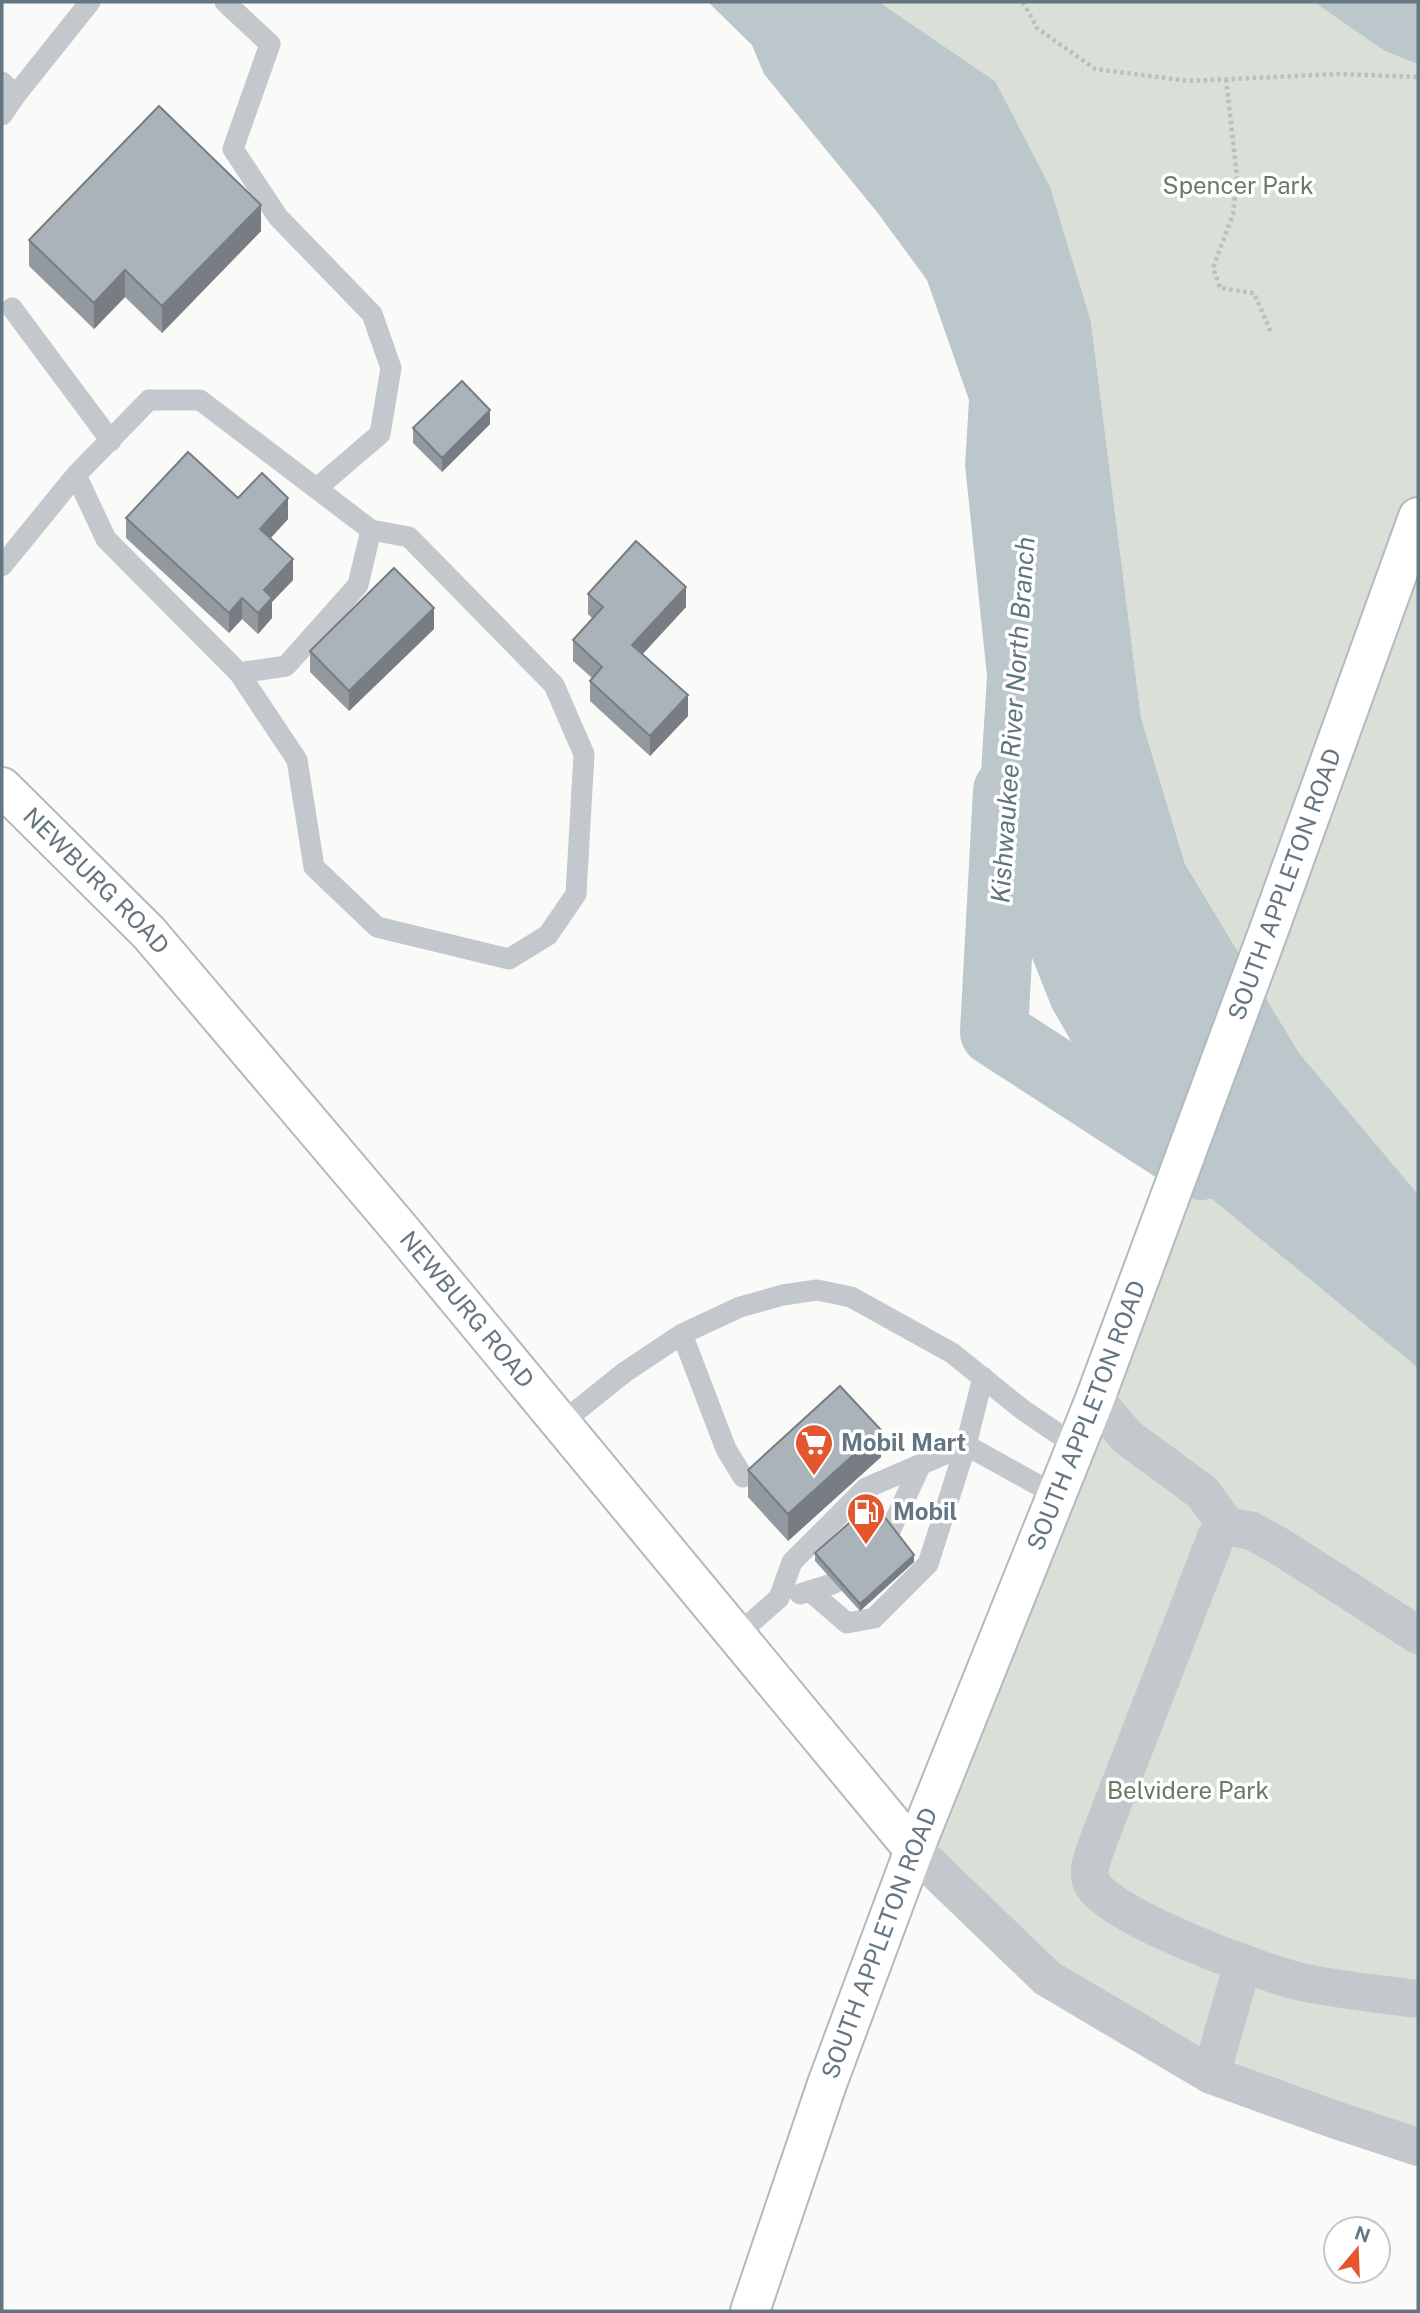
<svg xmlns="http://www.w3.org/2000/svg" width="1420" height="2313" font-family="'Public Sans',sans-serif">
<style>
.green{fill:#dadfd7}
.water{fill:#bbc7cb}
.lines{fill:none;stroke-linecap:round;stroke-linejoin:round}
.river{stroke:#bbc7cb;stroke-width:68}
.secondary-casing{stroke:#b3babf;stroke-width:42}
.path{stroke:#bbbfc2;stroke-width:4.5;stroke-dasharray:3.5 3.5;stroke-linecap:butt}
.service{stroke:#c3c8cc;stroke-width:21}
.minor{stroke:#c3c8cc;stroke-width:38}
.tertiary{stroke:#c3c8cc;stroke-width:38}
.secondary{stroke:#fff;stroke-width:38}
.wall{fill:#929a9f}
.shaded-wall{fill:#777d82}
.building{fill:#aab3b9;stroke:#777d82;stroke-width:2}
.labels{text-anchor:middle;stroke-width:7;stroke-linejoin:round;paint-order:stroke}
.park-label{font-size:24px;fill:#687a64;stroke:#fff}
.street-label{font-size:24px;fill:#657683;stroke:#fff}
.poi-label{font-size:24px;font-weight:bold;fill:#657683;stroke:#fff;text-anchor:start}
.water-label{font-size:26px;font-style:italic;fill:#60757c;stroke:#fff}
</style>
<rect width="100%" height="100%" fill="#fafaf8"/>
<path class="green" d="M879 2H1418V1194L1299 1053 1185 864 1141 718 1091 322 995 81Z
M1186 1178 1418 1368V2146L1211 2075 1047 1978 914 1850Z"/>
<path class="water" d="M708 2H879L995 81 1050 187 1091 322 1141 718 1185 864 1299 1053 1418 1194V1368L1186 1178 1102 1095 1052 1008 978 822 987 676 965 465 969 400 927 280 877 212 764 74 752 45Z
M1314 2H1418V64L1385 51Z"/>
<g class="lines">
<path class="river" d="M1007 791 994 1032 1201 1166"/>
<defs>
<g id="secondary">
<path id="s1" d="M2 787 149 933 400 1229 914 1850"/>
<path id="s2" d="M750 2311 827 2084 914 1850 1095 1399 1270 927 1418 517"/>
</g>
</defs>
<use href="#secondary" class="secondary-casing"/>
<path class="path" d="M1023 2 1037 28 1095 69 1189 81 1339 74 1418 77
M1226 79 1237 177 1233 214 1213 268 1220 288 1254 293 1271 332"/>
<path class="service" d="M225 2 270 44 233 149 278 217 372 314 391 368 380 434 317 488
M2 82 15 96 2 115
M15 96 90 2
M12 308 111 441
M2 566 76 475 149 400H200L371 530 358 585 286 666 239 673 106 539 76 475
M239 673 297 760 314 867 377 927 509 959 548 935 576 894 584 754 554 685 409 537 371 530
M682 1334 726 1449 743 1477
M560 1424 625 1372 682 1334 740 1307 783 1295 817 1290 851 1297 952 1353 1023 1410 1076 1446
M890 1531 921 1464
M811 1592 847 1623 874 1618 928 1564 966 1445 983 1377
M800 1594 835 1583
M737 1635 779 1598 792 1562 866 1488 966 1445 1056 1495"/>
<path class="minor" d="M1095 1399 1127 1437 1202 1492 1227 1526
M1418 1635 1279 1546 1252 1531 1227 1526 1216 1537 1101 1834C1097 1847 1086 1867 1091 1881 1103 1915 1263 1973 1301 1982 1339 1990 1380 1994 1418 1999
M1211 2075 1243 1963"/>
<path class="tertiary" d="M914 1850 1047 1978 1211 2075 1333 2119 1418 2147"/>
<use href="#secondary" class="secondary"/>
</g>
<path class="wall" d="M261 231 162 333 125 297 94 329 29 266V240Z
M490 424 442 472 413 443V428Z
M238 498 288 519 271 538 293 580 272 602V618L258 634 242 619 229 633 126 538V518Z
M588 594 686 607 643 654 688 716 650 756 590 701V681L592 678 573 661V640L593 619 588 614Z
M434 629 349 711 310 672V651Z
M881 1457 788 1541 748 1497V1470Z
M815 1553 914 1562 860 1611 815 1561Z"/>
<path class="shaded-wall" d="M261 205V231L162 333V306Z
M125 270V297L94 329V303Z
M490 410V424L442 472V458Z
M288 498V519L260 549V529Z
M293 559V580L272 602V618L258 634V613L264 590Z
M686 587V607L632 665V645Z
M242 598V619L229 633V613Z
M434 608V629L349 711V691Z
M688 695V716L650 756V736Z
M881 1430V1457L788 1541V1514Z
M914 1555V1562L860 1611V1604Z"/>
<path class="building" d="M159 106 261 205 162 306 125 270 94 303 29 240Z
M462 381 490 410 442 458 413 428Z
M188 452 238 498 262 473 288 498 260 529 293 559 264 590 272 598 258 613 242 598 229 613 126 518Z
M636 541 686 587 632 645 688 695 650 736 590 681 602 667 573 640 603 607 588 594Z
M394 568 434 608 349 691 310 651Z
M840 1386 881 1430 788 1514 748 1470Z
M873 1502 914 1555 860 1604 815 1553Z"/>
<defs>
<symbol id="supermarket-pin" viewBox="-11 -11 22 30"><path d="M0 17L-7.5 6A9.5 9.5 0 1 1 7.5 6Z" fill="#e4572e" stroke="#fff"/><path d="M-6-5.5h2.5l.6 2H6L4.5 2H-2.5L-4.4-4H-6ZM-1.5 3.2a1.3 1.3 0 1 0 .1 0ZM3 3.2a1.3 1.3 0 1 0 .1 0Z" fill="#fff"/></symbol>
<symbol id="fuel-pin" viewBox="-11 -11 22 30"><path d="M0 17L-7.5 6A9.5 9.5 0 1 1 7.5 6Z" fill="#e4572e" stroke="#fff"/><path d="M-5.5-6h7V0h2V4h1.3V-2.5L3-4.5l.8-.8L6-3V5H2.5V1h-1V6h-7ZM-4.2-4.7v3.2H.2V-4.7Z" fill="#fff"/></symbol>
</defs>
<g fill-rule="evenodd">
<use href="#supermarket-pin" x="792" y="1421" width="44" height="60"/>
<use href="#fuel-pin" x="844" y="1490" width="44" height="60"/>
</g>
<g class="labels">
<g class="park-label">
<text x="1238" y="194">Spencer Park</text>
<text x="1188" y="1799">Belvidere Park</text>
</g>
<g class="street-label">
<text dy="8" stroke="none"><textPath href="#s1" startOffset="133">NEWBURG ROAD</textPath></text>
<text dy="8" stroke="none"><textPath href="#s2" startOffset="1524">SOUTH APPLETON ROAD</textPath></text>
<text dy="8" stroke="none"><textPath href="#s1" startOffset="700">NEWBURG ROAD</textPath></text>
<text dy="8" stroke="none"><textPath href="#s2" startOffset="957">SOUTH APPLETON ROAD</textPath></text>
<text dy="8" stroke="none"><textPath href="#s2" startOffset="390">SOUTH APPLETON ROAD</textPath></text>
</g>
<g class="poi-label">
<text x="841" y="1451">Mobil Mart</text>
<text x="893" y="1520">Mobil</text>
</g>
<g class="water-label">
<text transform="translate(1013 720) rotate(-86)" y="9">Kishwaukee River North Branch</text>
</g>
</g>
<rect width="1420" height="2313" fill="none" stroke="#657683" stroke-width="7"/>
<g transform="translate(1357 2250) rotate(19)"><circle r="33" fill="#ffffff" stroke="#c1c8cd" stroke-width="2"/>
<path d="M0-5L12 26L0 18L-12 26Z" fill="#e4572e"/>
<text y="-10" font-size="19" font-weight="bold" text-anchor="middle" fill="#657683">N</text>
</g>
</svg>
